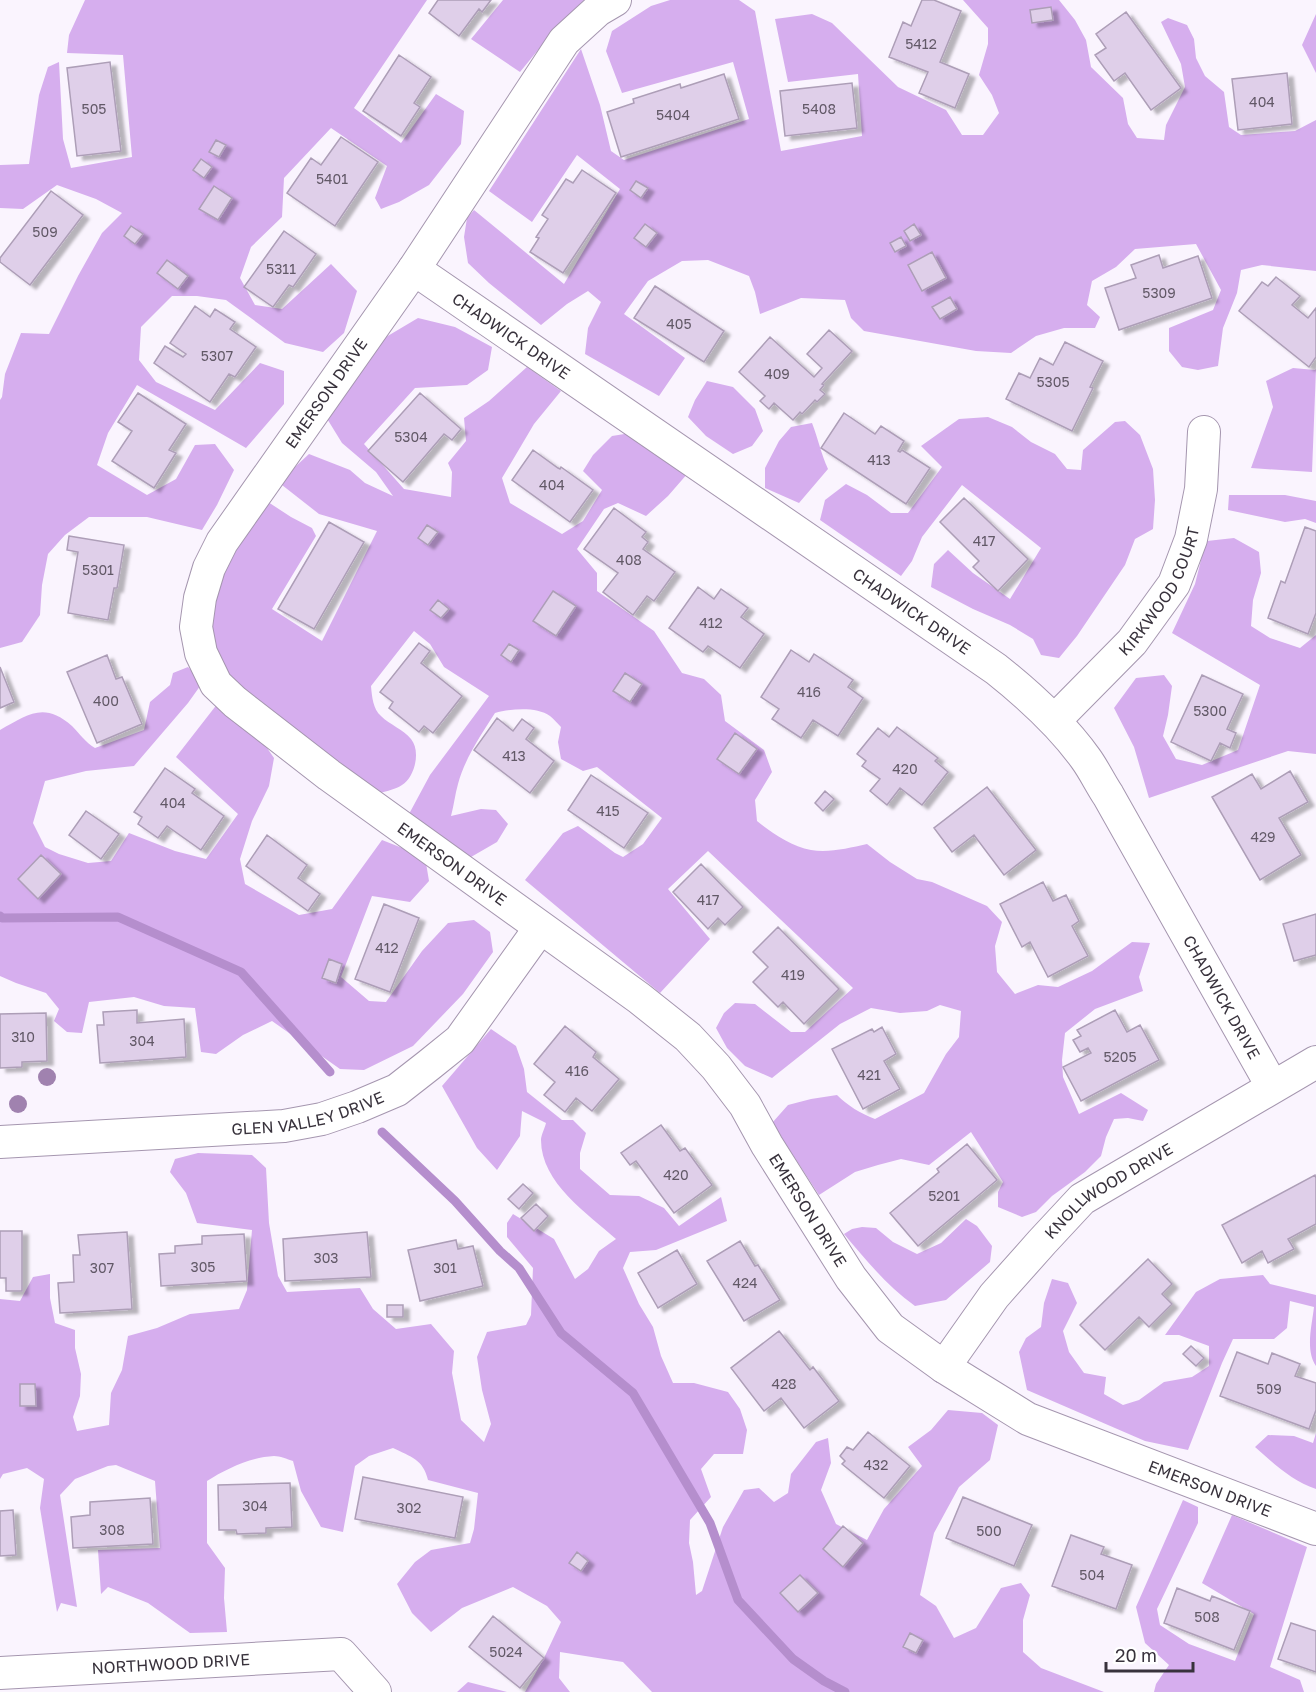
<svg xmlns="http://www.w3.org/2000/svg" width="1316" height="1692" font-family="'Golos Text',sans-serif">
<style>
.forest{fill:#d6aeee}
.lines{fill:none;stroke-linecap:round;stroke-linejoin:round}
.stream{stroke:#b58ecd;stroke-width:9}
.building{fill:#dfcfe9;stroke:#ad9eb7;stroke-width:1.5;filter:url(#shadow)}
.minor-casing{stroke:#a596af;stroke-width:34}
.minor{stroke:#fff;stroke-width:32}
.tree{fill:#a082af}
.labels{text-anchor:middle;stroke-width:4.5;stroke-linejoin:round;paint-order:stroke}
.number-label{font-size:14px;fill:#625967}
.street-label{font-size:16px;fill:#38323c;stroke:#fff}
</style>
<defs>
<filter id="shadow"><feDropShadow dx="6" dy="4" stdDeviation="1.5" flood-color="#0004"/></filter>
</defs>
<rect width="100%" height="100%" fill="#faf4fe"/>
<path class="forest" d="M85 0H427L354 108 401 143 436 94 464 111 461 144 429 185 399 202 381 209 375 198 387 166 331 128 284 178 282 217 251 247 240 278 255 305 282 309 331 264 357 291 344 333 323 352 285 343 226 300 197 296H172L141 327 139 360 156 382 215 410 260 363 284 371V404L246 448 137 385 108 433 97 465 147 495 176 479 195 445 215 444 234 470 217 505 202 530 147 517H89L65 535 48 554 42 585 40 615 22 642 0 648V400L2 397 5 374 21 333 49 334 78 276 102 233 122 213 96 199 57 185 23 209 0 208V165L29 164 39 95 48 67 59 62 63 139 71 168 132 157 123 55 67 53 69 35Z
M503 0H584L552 33 520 72 471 39Z
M670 0H739L755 11 781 151 862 136 858 74 788 82 775 19 812 14 832 23 898 87 946 110 962 135H983L999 113 992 95 979 75 988 44V28L963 0H1059L1075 20 1086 40 1091 67 1123 98 1128 124 1137 138 1164 140 1166 125 1185 87 1181 64 1161 22 1168 18 1187 25 1194 39 1196 58 1205 76 1224 92 1229 127 1241 135 1295 131 1316 120V271L1262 265 1241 270 1237 293 1223 328 1218 366 1198 370 1182 367 1169 351V328L1213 310 1221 290 1196 244 1135 249 1116 267 1092 281 1087 305 1100 317 1095 328H1064L1036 336 1011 353 976 351 864 331 851 318 845 300 801 298 760 314 755 292 749 276 708 260 682 261 648 281 624 314 685 358 659 396 585 354 588 328 601 302 588 291 567 304 541 325 489 283 468 263 464 237 467 218 474 210 564 284 620 189 577 155 532 222 489 191 581 49 600 105 611 151 624 160 749 119 733 62 622 93 606 51 612 31 651 6Z
M1316 14V73L1302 45Z
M418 318 455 327 492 347 488 370 467 385 415 388 364 444 404 489 451 497 452 472 448 463 466 441 464 418 489 401 527 367 561 391 534 424 502 478 510 503 562 534 583 521 602 490 583 471 593 455 612 436 637 432 688 473 668 496 646 516 618 503 604 509 577 549 597 573V591L654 631 682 673 704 679 721 695 725 721 764 750 772 772 755 800 757 821C772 833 791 846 811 850 829 853 849 848 867 844L890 862 917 879 932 882 987 906 1002 922 995 946 997 972 1015 994 1038 985 1058 987 1092 971 1132 942 1150 943 1139 977 1143 991 1095 1009 1065 1033 1062 1060 1063 1077 1079 1114 1121 1093 1148 1110 1143 1121 1128 1118 1114 1119 1106 1137 1101 1156 1085 1172 1052 1196 1036 1212 1022 1217 998 1207V1192L1003 1182 971 1132 929 1165 901 1159 878 1165 855 1172 819 1195 772 1123 788 1105 811 1099 837 1095C848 1106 860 1113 875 1119L924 1093 946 1054 959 1037 961 1011 940 1005 927 1011 900 1013 871 1008 840 1024 772 1078 745 1066 727 1048 716 1028 724 1013 735 1003 755 1004 791 1032H805L853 988 708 851 668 889 710 939 660 993 525 880 563 833 578 826 615 853 623 857 643 844 662 818 597 767 583 771 561 759 558 742 561 727C557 723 554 719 550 716 536 706 510 709 495 713 481 735 465 758 458 784 455 794 454 805 451 816L481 809 496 810 508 824 497 842 471 857 444 846 409 814 430 775 489 696 444 667 430 644 414 631 371 686C372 697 373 709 381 716 390 725 403 729 411 739 421 751 415 777 402 785 396 789 387 791 380 793L222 681 208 619 231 547 265 500 291 517 312 528 316 536 272 609 322 641 377 531 319 514 282 485 295 467 309 454 350 470 365 483 393 496 376 472 342 443 326 417 386 337Z
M1293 368 1315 370 1316 369 1312 472 1251 468 1273 407 1266 381Z
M707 381 733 387 755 409 763 431 752 446 733 454 706 436 688 417 695 400Z
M988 417 1012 427 1031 442 1055 454 1067 469 1081 470 1083 450 1115 422 1125 421 1140 435 1153 469 1155 500 1153 529 1135 539 1125 565 1077 636 1059 658 1041 655 1033 639 1010 625 973 609 931 587 934 564 948 550 973 573 1010 599 1041 548 962 485 922 537 912 561 901 576 820 520 825 500 846 484 867 495 891 513H908L942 467 921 446 959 419Z
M812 423C818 438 821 454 828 469L799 503 765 488V468L779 441 791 427Z
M1229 495H1285L1316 501V523L1305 519 1285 522 1228 510Z
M1234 538 1259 552 1261 573 1253 600 1251 626 1270 638 1300 648 1316 635V754L1288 751 1149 798 1134 747 1114 708 1136 678 1164 675 1172 686 1168 715 1163 736 1176 759 1202 765 1238 750 1260 685 1172 633 1195 584 1202 556 1207 541Z
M188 667 203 682 188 703 134 766 86 771 45 781 33 823 45 847 59 854 88 863 111 861 129 833 175 851 206 859 238 814 176 757 218 703 265 745 274 758 269 786 252 821 240 859 245 884 299 915 332 909 382 840 425 857 429 881 410 902 372 896 341 977 369 1001 386 1002 422 951 448 923 474 920 490 932 493 952 463 994 413 1046 364 1070 340 1069 272 1021 243 1035 216 1054 201 1052 195 1008 164 1006 134 997 89 1002 82 1033 67 1032 54 1021 59 1009 46 993 16 983 0 976V730C27 715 44 701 72 726 80 734 85 742 95 748L144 730 150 702 170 685 173 673Z
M491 1029 516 1046 524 1069 527 1092 562 1120H573L586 1133 580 1153V1169L610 1195 639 1196 664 1208 679 1226 721 1197 727 1221 656 1250 630 1252 623 1268 639 1304 653 1327 661 1356 673 1383H694L728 1392 740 1409 747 1430 743 1454H714L701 1469 711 1497 690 1520 689 1543 693 1562 696 1595 702 1591 723 1527 744 1490 759 1488 774 1502 788 1493 791 1474 816 1442 828 1438 831 1463 821 1490 836 1524 867 1540 884 1509 922 1466 908 1447 931 1430 948 1410 982 1413 998 1425 990 1460 959 1487 934 1533 920 1595 936 1606 954 1638 976 1628 1001 1588 1021 1583 1030 1595 1023 1620V1652L1041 1668 1104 1692H652L623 1662 560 1652 559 1678 570 1692H457L468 1682 507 1692H525L544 1658 561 1622 547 1606 513 1587 462 1608 431 1632 412 1613 397 1584 415 1562 431 1550 470 1543 474 1529 478 1493 428 1480C423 1459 411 1457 393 1448L369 1456 355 1466 343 1532 321 1527 301 1491 293 1461C287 1459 280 1456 274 1456 251 1457 226 1469 207 1481V1543L225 1568 224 1598 227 1632 190 1633 148 1603 108 1587 101 1594 98 1550 160 1548 155 1481 116 1465 108 1466 75 1479 60 1495 77 1607 61 1603 57 1612 40 1508 44 1479 27 1468 3 1474 0 1479V1299L20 1301 33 1277 50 1274V1298L55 1323 75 1330V1348L81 1374 80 1396 73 1417 77 1431 109 1425 111 1393 122 1370 128 1336 157 1328 190 1314 239 1309 247 1290 252 1230 197 1223 186 1193 170 1172 175 1159 198 1153 252 1155 266 1168 269 1223 278 1276 287 1292 360 1288 373 1309 396 1329 431 1324 454 1351 452 1373 461 1420 484 1442 491 1424 482 1390 477 1357 487 1332 526 1325 531 1315 533 1268 507 1237V1223L513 1214 554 1239 575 1279 588 1269 599 1251 616 1239C588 1214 541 1183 541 1140 541 1135 545 1128 546 1123L522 1111 520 1136 497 1170 477 1148 442 1086Z
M966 1219 977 1226 992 1246 990 1262 946 1300 915 1306C887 1286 866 1260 844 1234L852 1229 862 1227 876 1228 893 1242 917 1254 941 1243Z
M1263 1275 1270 1284 1316 1295V1366C1305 1350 1312 1325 1314 1307L1290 1301 1287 1328 1274 1339H1233L1222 1363 1188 1450 1145 1441 1027 1390 1019 1352 1026 1338 1041 1327 1044 1303 1052 1279 1068 1283 1077 1303 1063 1331 1069 1352 1084 1373 1106 1377 1104 1394 1123 1405 1139 1400 1164 1382 1192 1377 1209 1366V1346L1179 1335H1165L1196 1292 1220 1279Z
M1316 1433V1489C1292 1481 1274 1464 1255 1447L1268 1435 1294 1436 1313 1443Z
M1183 1500 1198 1507V1523L1157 1609 1160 1625 1189 1644 1235 1661 1254 1614 1202 1583 1232 1515 1307 1547 1270 1667 1300 1680 1304 1692H1154L1156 1684 1169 1665 1145 1643 1136 1607Z"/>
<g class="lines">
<path class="stream" d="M0 916 2 918 118 917 241 972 330 1072
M382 1132 455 1201 500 1251 519 1268 561 1333 633 1393 710 1523 738 1600 793 1659 824 1681 845 1692"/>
</g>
<path class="building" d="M438 0H491L482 12 479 9 459 36 429 13Z
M922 0H934L961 11 940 62 969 74 955 108 919 93 928 72 889 57 903 22 911 26Z
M1051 7 1053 20 1032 23 1030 10Z
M1126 12 1181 88 1151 110 1125 73 1114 81 1095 55 1106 48 1096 34Z
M399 55 431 77 414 103 420 107 401 136 363 111Z
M110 62 121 151 77 156 67 68Z
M1287 73 1292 124 1238 130 1232 79Z
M724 74 739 119 621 157 607 112 634 103 633 99 680 84 681 88Z
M852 83 857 128 785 136 780 91Z
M341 137 378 162 335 226 287 193 311 158 321 165Z
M216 140 226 145 219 157 209 152Z
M201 159 212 167 204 178 193 170Z
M582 170 616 193 563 273 530 252 539 238 536 237 548 219 542 215 566 179 573 183Z
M636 181 648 188 641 198 630 190Z
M214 186 232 198 218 220 199 209Z
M51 191 83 215 30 285 0 262V258Z
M645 224 657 233 646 247 634 238Z
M914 224 921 235 910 241 904 231Z
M131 226 143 234 135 244 124 236Z
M284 231 316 254 293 287 289 285 273 307 244 287Z
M901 237 906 246 895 252 890 243Z
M932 252 946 278 922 291 908 265Z
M1159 255 1163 268 1198 256 1212 298 1119 330 1105 288 1136 278 1131 265Z
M167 260 188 276 178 289 157 273Z
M1276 277 1300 296 1292 305 1308 318 1316 308V357L1309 367 1239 311 1262 282 1268 286Z
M655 286 724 331 704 362 634 318Z
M950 297 957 309 940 319 932 307Z
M195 306 210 317 215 309 235 322 230 329 256 347 235 377 229 374 210 402 154 363 165 346 183 357 186 354 170 343Z
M829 330 852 351 822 384 824 385 820 390 825 394 817 402 815 400 802 414 800 412 793 420 774 403 769 409 760 401 765 396 739 372 770 337 814 377 822 368 807 354Z
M1065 342 1103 361 1090 387 1093 388 1072 431 1006 399 1019 373 1030 378 1040 358 1053 365Z
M138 393 186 424 169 450 176 453 154 488 112 461 132 431 118 422Z
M420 393 461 429 452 440 444 434 403 482 368 451Z
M844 413 875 434 881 426 904 441 898 451 900 452 902 450 930 468 906 504 821 448Z
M533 450 558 468 560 469 561 467 593 490 570 522 512 480Z
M964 498 1028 559 998 591 973 567 979 561 940 522Z
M614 508 646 532 642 537 648 542 643 549 675 572 654 601 647 596 633 615 603 592 618 573 584 549Z
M329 522 364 542 314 629 278 609Z
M427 525 438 532 428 545 418 538Z
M1305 527 1316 531V613L1308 634 1268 618 1281 581 1285 583Z
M69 536 124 545 117 588H114L108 620 68 613 78 552 67 550Z
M698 587 714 599 721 589 748 608 741 617 764 634 740 668 708 646 703 652 669 628Z
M553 591 576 606 556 636 533 621Z
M438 600 449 609 441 618 430 610Z
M419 643 430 651 421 663 462 696 433 733 424 726 419 732 389 708 393 702 380 692Z
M509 644 519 650 511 662 501 655Z
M791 650 809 662 814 654 853 680 848 687 863 698 838 736 813 720 801 738 772 719 779 709 761 697Z
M107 655 116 679 122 677 142 724 97 743 67 672Z
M0 667 14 702 0 708Z
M625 673 642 684 630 702 613 691Z
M1202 675 1243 694 1227 729 1236 733 1230 748 1220 743 1211 761 1171 742Z
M497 718 513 731 522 719 534 728 526 739 554 761 530 793 474 750Z
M897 727 938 758 935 761 948 772 922 805 900 788 887 805 870 791 880 779 862 766 866 761 857 754 878 728 889 737Z
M735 733 757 749 739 774 717 759Z
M165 768 195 789 192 793 224 816 201 850 167 826 158 838 138 824 142 817 134 812Z
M1290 771 1308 802 1279 818 1301 855 1260 880 1212 797 1252 774 1261 789Z
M591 775 648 813 624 848 568 810Z
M987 787 1036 850 1004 875 974 835 952 852 934 828Z
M825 791 834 799 823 811 815 803Z
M86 811 119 834 101 859 69 835Z
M267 835 307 865 298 878 320 894 308 911 246 866Z
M41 855 61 874 38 899 18 879Z
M701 864 743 907 725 925 718 918 708 929 673 892Z
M1043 882 1053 901 1066 895 1079 921 1072 926 1088 956 1048 977 1030 942 1022 947 1000 904Z
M384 904 419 918 390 992 355 979Z
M1316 914V955L1294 961 1283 924Z
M778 927 839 989 804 1024 783 1002 778 1007 753 982 768 967 753 952Z
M329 959 342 964 336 983 322 978Z
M137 1010V1023L184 1019 186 1057 100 1063 97 1025H104L103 1012Z
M1115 1010 1127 1032 1140 1025 1159 1060 1081 1101 1063 1067 1091 1053 1088 1048 1080 1052 1073 1040 1081 1036 1077 1030Z
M46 1013 47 1061 22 1062V1067L0 1068V1014Z
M565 1026 596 1052 593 1057 619 1079 592 1111 576 1098 565 1112 544 1095 555 1082 534 1064Z
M882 1027 896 1054 884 1061 900 1089 863 1109 832 1049 872 1029 874 1032Z
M661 1125 680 1151 685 1148 712 1185 674 1213 636 1161 630 1165 621 1153Z
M967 1144 997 1180 918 1246 890 1213 939 1172 937 1169Z
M1315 1175 1316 1178V1224L1288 1239 1294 1249 1268 1263 1262 1251 1242 1263 1222 1225Z
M523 1184 533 1193 519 1209 508 1199Z
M536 1204 548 1216 534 1231 521 1218Z
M0 1231H22V1291H6V1278H0Z
M127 1232 132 1309 60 1313 58 1283 74 1282 73 1255H80L78 1235Z
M367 1232 371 1277 285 1281 283 1239Z
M244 1234 247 1281 161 1286 159 1254 175 1253V1246L202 1244V1236Z
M456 1240 458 1249 473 1246 483 1286 420 1301 408 1250Z
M740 1241 755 1266 758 1265 780 1300 744 1321 707 1261Z
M677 1250 697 1284 658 1308 638 1273Z
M1148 1259 1172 1284 1162 1294 1172 1304 1149 1327 1139 1317 1105 1350 1080 1325Z
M387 1305H403V1317H387Z
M779 1331 810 1370 813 1367 839 1401 804 1428 781 1398 764 1411 731 1368Z
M1191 1346 1204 1358 1196 1366 1183 1354Z
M1237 1352 1268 1364 1272 1353 1300 1364 1295 1376 1316 1383V1410L1309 1429 1220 1396Z
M20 1384H35L36 1406H20Z
M868 1432 910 1466 884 1498 842 1464 845 1461 840 1456 847 1447 853 1450Z
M363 1477 463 1497 455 1538 355 1519Z
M290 1483 292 1527 266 1528V1533L237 1534 236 1530H219L218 1485Z
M963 1497 1032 1525 1014 1566 946 1538Z
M150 1498 153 1544 73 1548 71 1517 90 1515V1502Z
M13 1510 16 1555 0 1556V1511Z
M843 1526 863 1543 843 1567 823 1549Z
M1071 1535 1104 1547 1101 1554 1132 1565 1116 1609 1052 1586Z
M577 1552 588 1561 581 1571 569 1563Z
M800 1575 818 1593 798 1612 780 1593Z
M1177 1588 1210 1601 1212 1596 1250 1611 1234 1650 1164 1623Z
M493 1616 544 1658 520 1688 469 1647Z
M1291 1623 1316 1631V1672L1278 1659Z
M910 1633 923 1640 916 1653 903 1647Z"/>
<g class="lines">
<defs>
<g id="minor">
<path id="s1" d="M615 0 598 10 564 41 414 269 222 542 209 568 200 598 196 627 201 653 216 684 235 702 329 775 639 998 688 1037 716 1067 745 1105 767 1145 851 1278 890 1328 944 1367 1028 1419 1316 1529"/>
<path id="s2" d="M414 269 996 669C1030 696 1061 724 1086 759 1094 770 1100 783 1108 795L1272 1086"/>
<path id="s3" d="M1055 720 1132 642 1174 584 1191 539 1201 489 1204 432"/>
<path id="s4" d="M0 1142 284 1126 322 1119 357 1107 397 1090 429 1065 460 1040 540 928"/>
<path id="s5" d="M944 1367 994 1296 1042 1242 1082 1199 1316 1062"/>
<path id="s6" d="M0 1673 341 1654 375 1692"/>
</g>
</defs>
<use href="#minor" class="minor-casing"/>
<use href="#minor" class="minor"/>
</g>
<g class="tree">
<circle cx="47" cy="1077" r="9"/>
<circle cx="18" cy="1104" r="9"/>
</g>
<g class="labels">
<g class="number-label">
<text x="921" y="49">5412</text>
<text x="1262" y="107">404</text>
<text x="94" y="114">505</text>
<text x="819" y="114">5408</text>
<text x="673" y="120">5404</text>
<text x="332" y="184">5401</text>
<text x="45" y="237">509</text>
<text x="281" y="274">5311</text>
<text x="1159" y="298">5309</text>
<text x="679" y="329">405</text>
<text x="217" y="361">5307</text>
<text x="777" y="379">409</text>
<text x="1053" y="387">5305</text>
<text x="411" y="442">5304</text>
<text x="879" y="465">413</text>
<text x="552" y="490">404</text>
<text x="984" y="546">417</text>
<text x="629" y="565">408</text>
<text x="98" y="575">5301</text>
<text x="711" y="628">412</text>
<text x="809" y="697">416</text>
<text x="106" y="706">400</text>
<text x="1210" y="716">5300</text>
<text x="514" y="761">413</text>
<text x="905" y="774">420</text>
<text x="173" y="808">404</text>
<text x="608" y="816">415</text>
<text x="1263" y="842">429</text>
<text x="708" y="905">417</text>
<text x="387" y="953">412</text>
<text x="793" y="980">419</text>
<text x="23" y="1042">310</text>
<text x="142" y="1046">304</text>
<text x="1120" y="1062">5205</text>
<text x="577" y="1076">416</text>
<text x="869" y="1080">421</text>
<text x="676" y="1180">420</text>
<text x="944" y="1201">5201</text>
<text x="326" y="1263">303</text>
<text x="203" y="1272">305</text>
<text x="102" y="1273">307</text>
<text x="445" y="1273">301</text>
<text x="745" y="1288">424</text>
<text x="784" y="1389">428</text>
<text x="1269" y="1394">509</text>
<text x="876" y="1470">432</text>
<text x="255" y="1511">304</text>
<text x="409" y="1513">302</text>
<text x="112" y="1535">308</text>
<text x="989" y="1536">500</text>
<text x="1092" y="1580">504</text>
<text x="1207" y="1622">508</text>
<text x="506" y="1657">5024</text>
</g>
<g class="street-label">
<text dy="6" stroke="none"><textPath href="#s2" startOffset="118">CHADWICK DRIVE</textPath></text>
<text transform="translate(326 393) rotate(-55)" y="6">EMERSON DRIVE</text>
<text dy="6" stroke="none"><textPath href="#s3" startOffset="168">KIRKWOOD COURT</textPath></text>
<text dy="6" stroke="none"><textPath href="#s2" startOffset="604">CHADWICK DRIVE</textPath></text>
<text dy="6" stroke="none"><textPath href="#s1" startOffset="1120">EMERSON DRIVE</textPath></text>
<text dy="6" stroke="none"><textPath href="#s2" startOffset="1108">CHADWICK DRIVE</textPath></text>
<text dy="6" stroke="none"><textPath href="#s4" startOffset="310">GLEN VALLEY DRIVE</textPath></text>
<text dy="6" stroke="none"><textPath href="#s5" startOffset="244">KNOLLWOOD DRIVE</textPath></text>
<text dy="6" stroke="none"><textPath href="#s1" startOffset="1624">EMERSON DRIVE</textPath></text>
<text dy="6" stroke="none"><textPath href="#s1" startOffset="2128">EMERSON DRIVE</textPath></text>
<text dy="6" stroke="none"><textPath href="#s6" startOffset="171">NORTHWOOD DRIVE</textPath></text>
</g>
</g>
<path d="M1106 1662v9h87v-9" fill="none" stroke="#38323c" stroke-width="3"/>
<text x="1115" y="1662" font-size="18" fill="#38323c" stroke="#ffffff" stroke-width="4.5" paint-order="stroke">20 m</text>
</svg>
